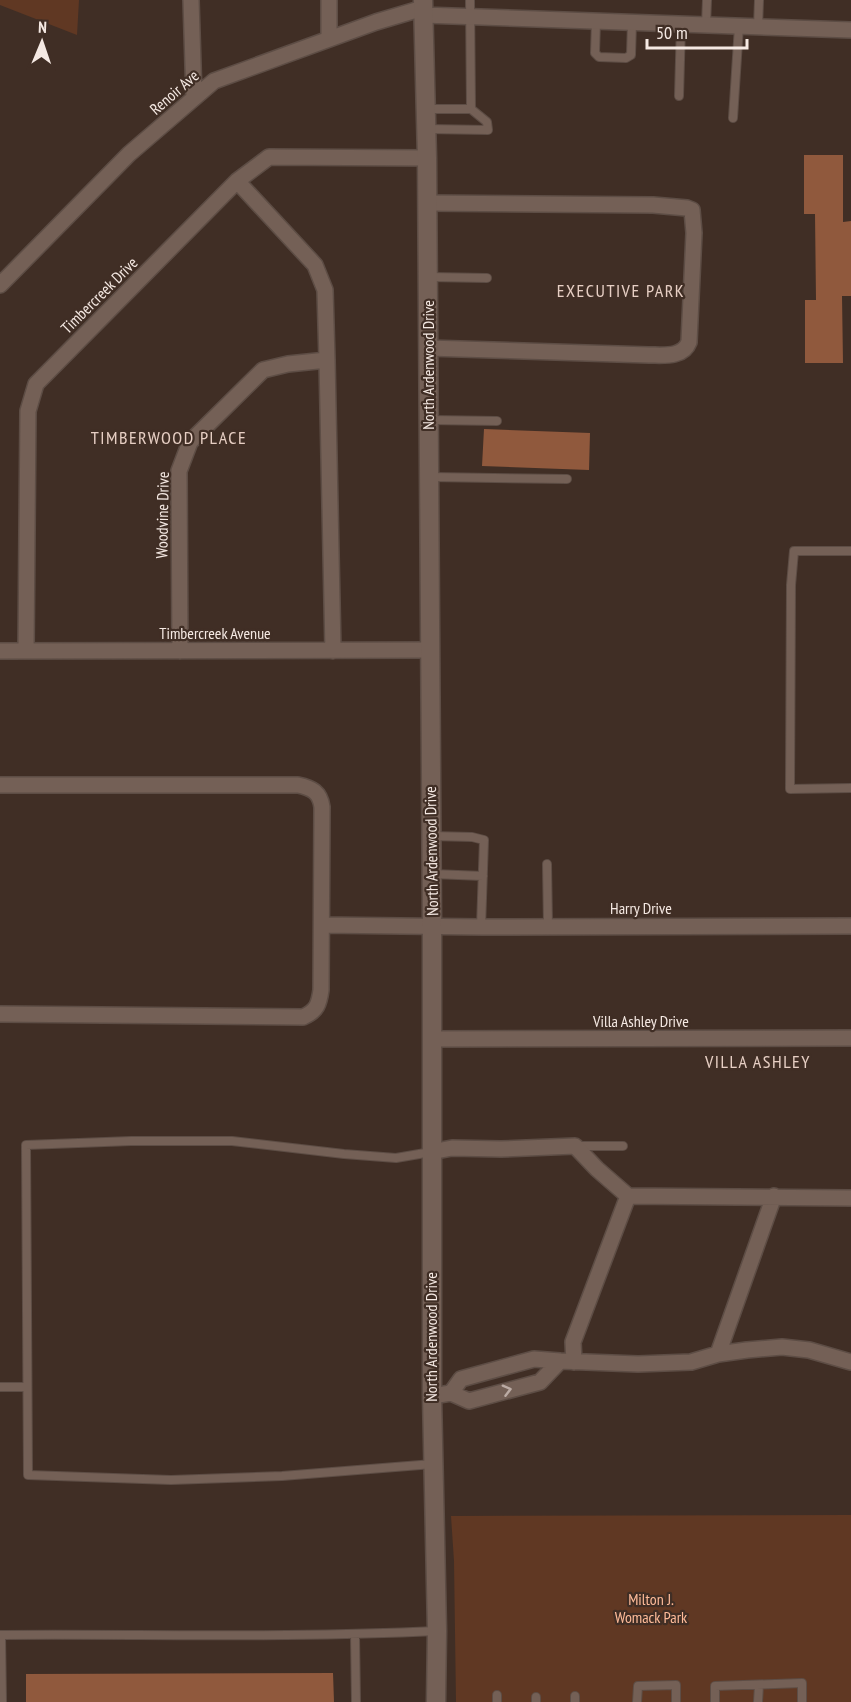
<svg xmlns="http://www.w3.org/2000/svg" width="851" height="1702" font-family="'PT Sans Narrow',sans-serif">
<style>
.green{fill:#603823}
.building{fill:#90593d}
.lines{fill:none;stroke-linecap:round;stroke-linejoin:round}
.service-casing{stroke:#5d4d45;stroke-width:10}
.minor-casing{stroke:#5d4d45;stroke-width:18}
.tertiary-casing{stroke:#5d4d45;stroke-width:21}
.service{stroke:#746056;stroke-width:8}
.minor{stroke:#746056;stroke-width:15}
.tertiary{stroke:#746056;stroke-width:18}
.oneway{stroke:#bbaba4}
.labels{text-anchor:middle;stroke-width:4.5;stroke-linejoin:round;paint-order:stroke}
.street-label{font-size:16px;fill:#f5e9e3;stroke:#402e25}
.park-label{font-size:16px;fill:#febb99;stroke:#402e25}
.neighbourhood-label{font-size:18px;letter-spacing:1.5px;fill:#e7cfc4;stroke:#402e25}
</style>
<rect width="100%" height="100%" fill="#402e25"/>
<path class="green" d="M0 0H79L77 35 0 5Z
M851 1515V1702H456L454 1561 451 1516Z"/>
<path class="building" d="M804 155H843V222L851 221V296H842L843 363H805V300H816L815 214H804Z
M484 429 590 433 589 470 482 466Z
M333 1673 334 1702H26V1674Z"/>
<g class="lines">
<defs>
<path id="service" d="M596 21 595 53 599 57 626 58 631 55 632 22
M706 25 707 0
M758 27 759 0
M679 96 681 24
M425 109H471L470 0
M733 118 739 26
M427 129 488 130 487 122 471 109
M429 277 487 278
M430 420 497 421
M430 477 567 479
M851 551H794L791 585 790 789 851 788
M431 836 472 837 484 840 481 927
M547 864 548 926
M433 874 483 876
M577 1146H623
M431 1152 396 1158 344 1154 232 1141H131L26 1145 28 1475 171 1480 282 1476 433 1464
M0 1387H27
M355 1635 356 1702
M497 1695V1702
M536 1697V1702
M2 1702 1 1635C146 1634 291 1638 436 1631
M575 1702V1696
M637 1702 638 1686 676 1685V1702
M715 1702V1686L802 1683V1702
M758 1702 759 1685"/>
<path id="minor" d="M191 0 194 98
M423 15 851 30
M329 39V0
M237 181 315 265 325 290 327 360 333 651
M427 203 653 205 687 208 692 210 694 233 689 342C683 358 663 355 649 355L428 348
M0 285 129 154 214 81 376 22 423 8
M0 651 429 650
M26 651 28 411 36 384 237 181 269 157 427 158
M180 651 179 471 190 442 263 370 288 364 327 360
M0 785H298C312 788 320 792 322 807L321 990C319 1004 317 1011 303 1017L0 1014
M322 925 481 927 851 926
M431 1039 851 1038
M431 1152 452 1148 501 1149 575 1146 597 1169 628 1196 851 1198
M718 1354 774 1196
M560 1361 638 1364 691 1362 718 1354 747 1350 782 1347 809 1350 851 1362
M574 1362 573 1342 628 1196
M432 1396 451 1393 469 1401 540 1382 560 1361 534 1359 461 1379 451 1393"/>
<path id="tertiary" d="M423 0 427 158 432 926V1396L437 1631 436 1702"/>
</defs>
<use href="#service" class="service-casing"/>
<use href="#minor" class="minor-casing"/>
<use href="#tertiary" class="tertiary-casing"/>
<use href="#service" class="service"/>
<use href="#minor" class="minor"/>
<use href="#tertiary" class="tertiary"/>
</g>
<defs><path id="oneway-chevron" d="M-2-3.5L2.5 0L-2 3.5" fill="none" stroke-width="1.6" stroke-linecap="round" stroke-linejoin="round" transform="scale(1.5)"/></defs>
<use class="oneway" href="#oneway-chevron" transform="translate(507 1390) rotate(-15)"/>
<g class="labels">
<g class="street-label">
<text transform="translate(174 92) rotate(-41)" y="6">Renoir Ave</text>
<text transform="translate(99 295) rotate(-45)" y="6">Timbercreek Drive</text>
<text transform="translate(428 365) rotate(-90)" y="6">North Ardenwood Drive</text>
<text transform="translate(162 515) rotate(-89)" y="6">Woodvine Drive</text>
<text x="215" y="639">Timbercreek Avenue</text>
<text transform="translate(431 851) rotate(-91)" y="6">North Ardenwood Drive</text>
<text x="641" y="914">Harry Drive</text>
<text x="641" y="1027">Villa Ashley Drive</text>
<text transform="translate(431 1337) rotate(-90)" y="6">North Ardenwood Drive</text>
</g>
<g class="park-label">
<text x="651" y="1605">Milton J.<tspan x="651" dy="18">Womack Park</tspan></text>
</g>
<g class="neighbourhood-label">
<text x="621" y="297">EXECUTIVE PARK</text>
<text x="169" y="444">TIMBERWOOD PLACE</text>
<text x="758" y="1068">VILLA ASHLEY</text>
</g>
</g>
<g transform="translate(42 42) rotate(2)" stroke="#402e25" stroke-width="4.5" paint-order="stroke">
<path d="M0-4.5L10 22L0 15L-10 22Z" fill="#f5e9e3"/>
<text y="-9" font-size="16" font-weight="bold" text-anchor="middle" fill="#f5e9e3">N</text>
</g>
<path d="M647 39v9h100v-9" fill="none" stroke="#f5e9e3" stroke-width="3"/>
<text x="656" y="39" font-size="18" fill="#f5e9e3" stroke="#402e25" stroke-width="4.5" paint-order="stroke">50 m</text>
</svg>
